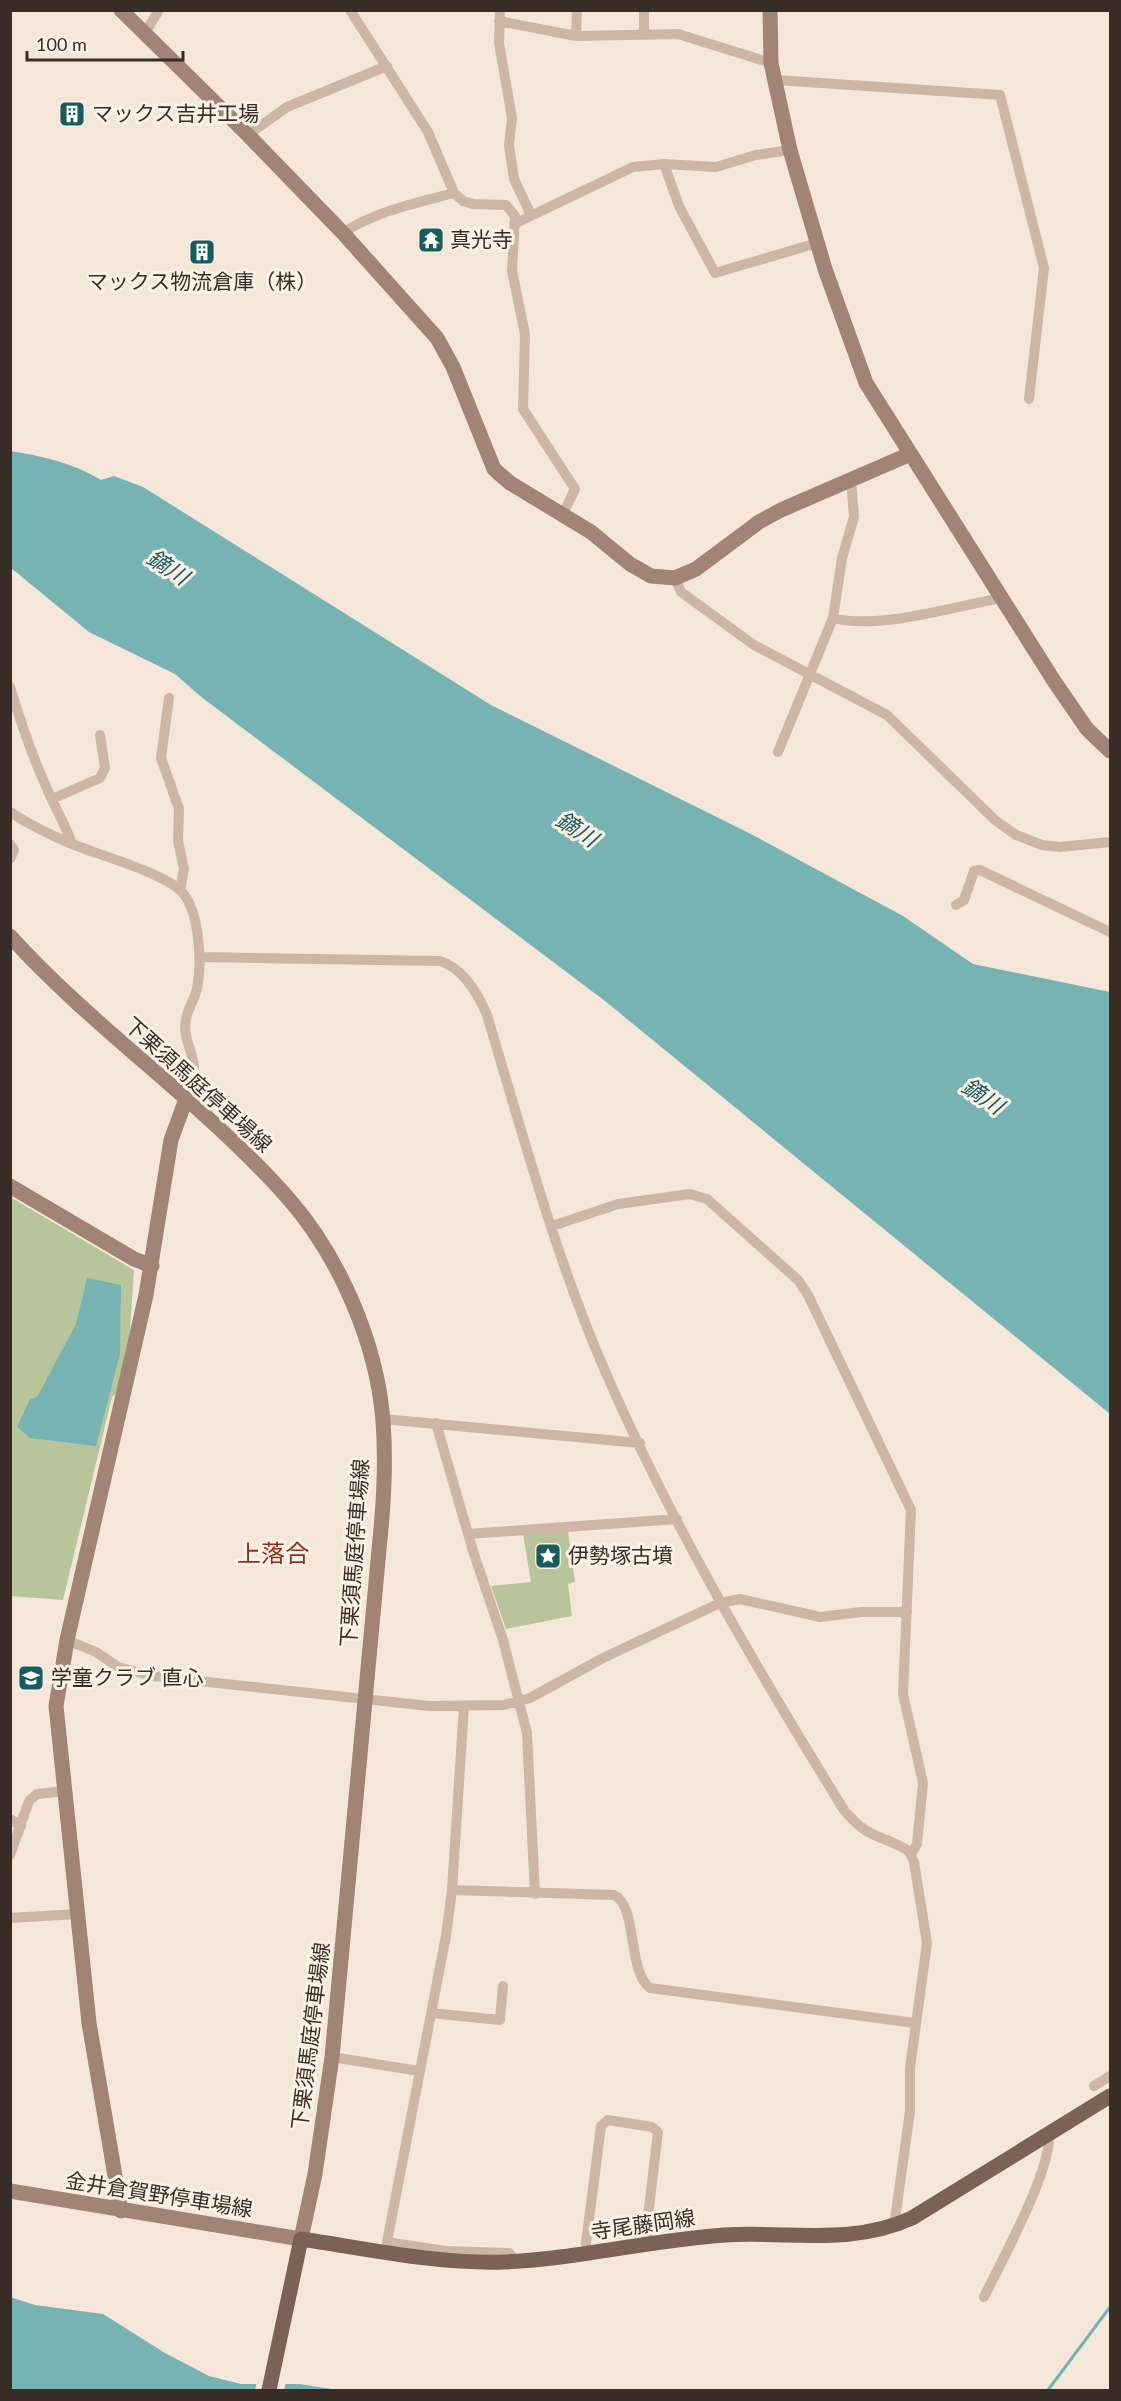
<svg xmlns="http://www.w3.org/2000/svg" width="1121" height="2401" font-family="Lato,'Noto Sans JP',sans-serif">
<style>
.green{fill:#b8c499}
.water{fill:#77b3b3}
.pier{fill:#f4e7da}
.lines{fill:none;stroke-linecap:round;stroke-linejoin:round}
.stream{stroke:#77b3b3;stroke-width:3}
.street{stroke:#cdb6a5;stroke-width:10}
.secondary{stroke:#a18476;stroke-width:15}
.primary{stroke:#7c6157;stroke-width:15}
.labels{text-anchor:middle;stroke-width:6;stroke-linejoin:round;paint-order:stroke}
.poi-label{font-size:21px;fill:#382c27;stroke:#fbf1e7;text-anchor:start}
.street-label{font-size:21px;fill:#382c27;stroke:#fbf1e7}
.water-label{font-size:22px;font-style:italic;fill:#195c5d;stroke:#fbf1e7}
.quarter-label{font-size:24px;fill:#8e3019;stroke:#fbf1e7}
</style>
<rect width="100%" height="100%" fill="#f4e7da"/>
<path class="green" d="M10 1197 134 1270 130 1331 117 1393 112 1397 63 1600 11 1596Z
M568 1531 575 1582 568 1584 572 1616 506 1629 491 1586 531 1582 523 1534Z"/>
<path class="water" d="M10 451C43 456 73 463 101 480L114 476 143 487 491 705 749 833 903 916 973 964 1110 992V1414L605 1001 200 696 175 674 89 632 11 568Z
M87 1278 121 1285 120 1354 96 1446 30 1438 17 1427 30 1399 37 1397 42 1388 76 1324Z
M10 2297 35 2305 103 2314 165 2353 209 2376 241 2384H299L338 2390H11Z"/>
<path class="pier" d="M257 2381H286L284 2390H255Z"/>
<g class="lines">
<path class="stream" d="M1048 2390 1110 2307"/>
<path class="street" d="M350 10 428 132 454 193 463 201 473 204 506 205 515 216 512 271 525 334 523 409 575 489 563 514
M500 10 499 43 512 118 509 145 514 179 531 215
M644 10V33
M499 21 576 36 678 34 771 63
M145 33 159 10
M576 36 577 10
M776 80 1000 95 1044 268 1029 399
M248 135 287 107 387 66
M664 164 679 206 715 273 817 243
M516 223 633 167 664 164 716 167 756 155 790 150
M343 233C376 211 416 203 454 193
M675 578 681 592 754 645 887 715 995 820 1016 835 1042 845 1060 847 1110 842
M833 618C879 630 953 607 1001 598
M10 687C20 720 31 753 45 784 53 805 65 823 72 844
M169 698 161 758 179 809 178 841 184 869 180 890
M778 752 833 618 842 558 854 517 851 479
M52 799 100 778 105 768 100 735
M10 812C30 825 50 835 72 844 99 855 161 872 181 891 200 910 202 964 197 988 195 999 188 1008 186 1019 182 1037 193 1050 194 1068 194 1077 189 1089 186 1099
M10 844 14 850 10 859
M956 905 964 900 974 871 980 870 1110 932
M199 957 440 961C463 968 478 994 487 1015 522 1132 554 1252 602 1364 668 1518 756 1668 844 1810 870 1841 879 1833 909 1851L914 1862 927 1943 910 2068V2111L894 2227
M552 1226 618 1204 690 1194 707 1199 798 1280 808 1295 911 1510 903 1694 923 1783 917 1844 911 1854
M383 1419 640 1443
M436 1423 473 1551 503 1640 527 1733 535 1894
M468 1534 677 1519
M67 1640 96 1652 118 1667 153 1676 429 1706 504 1705 530 1698 603 1658 720 1603 740 1599 820 1617 861 1612H907
M464 1706 452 1890 446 1936 387 2242 445 2251 509 2253 515 2261
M10 1819 21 1826
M10 1855 29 1801 37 1794 65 1791
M452 1890 614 1895C638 1906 627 1971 650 1988L915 2023
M10 1918 78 1914
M431 2013 500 2020 503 1986
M332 2057 419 2071
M1094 2086 1110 2076
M587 2254 586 2243 601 2126 608 2120 652 2127 658 2132 648 2216 647 2245
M984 2297C1002 2260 1052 2170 1049 2133"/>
<path class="secondary" d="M121 10 248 135 343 233 437 338 453 367 494 469 510 483 591 532 630 564 651 576 675 578 696 569 759 522 781 510 908 455
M770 10 771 63 790 150 825 269 866 383 1054 681 1087 729 1110 751
M10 936C96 1031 203 1102 288 1198 339 1256 377 1343 383 1421 386 1460 384 1500 380 1539L332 2057 315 2174 301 2239 10 2191
M10 1186 134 1259 152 1266
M121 2211 89 2023 56 1706 67 1640 146 1295 171 1140 186 1099"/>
<path class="primary" d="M269 2390 301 2239C368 2249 436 2264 504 2262 578 2259 650 2240 725 2235 789 2231 851 2246 912 2218L1110 2096"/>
</g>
<defs>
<symbol id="building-square" viewBox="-11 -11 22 22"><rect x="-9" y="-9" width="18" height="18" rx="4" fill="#195c5d" stroke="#fbf1e7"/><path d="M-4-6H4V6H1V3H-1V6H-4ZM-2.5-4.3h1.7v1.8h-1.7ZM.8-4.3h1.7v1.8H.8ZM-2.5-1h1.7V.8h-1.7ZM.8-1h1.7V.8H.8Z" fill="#fff"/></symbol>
<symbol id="temple-square" viewBox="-11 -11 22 22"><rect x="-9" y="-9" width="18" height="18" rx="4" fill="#195c5d" stroke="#fbf1e7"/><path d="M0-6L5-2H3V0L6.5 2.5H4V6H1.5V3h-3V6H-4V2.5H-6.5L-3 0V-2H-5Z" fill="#fff"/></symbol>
<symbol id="sight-square" viewBox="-11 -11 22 22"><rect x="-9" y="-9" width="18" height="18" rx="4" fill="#195c5d" stroke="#fbf1e7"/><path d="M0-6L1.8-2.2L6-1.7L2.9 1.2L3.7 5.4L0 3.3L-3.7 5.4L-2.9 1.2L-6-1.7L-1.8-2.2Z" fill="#fff"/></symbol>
<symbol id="school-square" viewBox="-11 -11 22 22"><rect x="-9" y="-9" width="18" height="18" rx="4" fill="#195c5d" stroke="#fbf1e7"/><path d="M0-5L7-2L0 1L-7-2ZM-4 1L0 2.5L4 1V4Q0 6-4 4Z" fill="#fff"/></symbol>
</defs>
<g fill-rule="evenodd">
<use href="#building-square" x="57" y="99" width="30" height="30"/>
<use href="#temple-square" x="416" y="225" width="30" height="30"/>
<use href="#building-square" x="187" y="237" width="30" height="30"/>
<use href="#sight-square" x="533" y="1541" width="30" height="30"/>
<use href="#school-square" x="16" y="1663" width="30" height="30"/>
</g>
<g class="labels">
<g class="poi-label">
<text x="92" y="121">マックス吉井工場</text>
<text x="450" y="247">真光寺</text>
<text x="202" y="289" text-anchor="middle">マックス物流倉庫（株）</text>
<text x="568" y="1563">伊勢塚古墳</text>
<text x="51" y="1685">学童クラブ 直心</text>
</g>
<g class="street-label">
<text transform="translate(198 1085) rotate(42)" y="7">下栗須馬庭停車場線</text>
<text transform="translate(355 1553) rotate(-86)" y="7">下栗須馬庭停車場線</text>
<text transform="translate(311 2036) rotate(-83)" y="7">下栗須馬庭停車場線</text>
<text transform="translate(159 2195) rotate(9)" y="7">金井倉賀野停車場線</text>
<text transform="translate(643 2225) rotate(-8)" y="7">寺尾藤岡線</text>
</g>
<g class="water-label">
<text transform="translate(168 567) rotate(33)" y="8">鏑川</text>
<text transform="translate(577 829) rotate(33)" y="8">鏑川</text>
<text transform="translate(983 1096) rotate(34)" y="8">鏑川</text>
</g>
<g class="quarter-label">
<text x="273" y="1562">上落合</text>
</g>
</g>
<rect width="1121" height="2401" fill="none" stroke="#382c27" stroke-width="24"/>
<path d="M27 51v9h156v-9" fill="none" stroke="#382c27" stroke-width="3"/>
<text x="36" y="51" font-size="18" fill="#382c27" stroke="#fbf1e7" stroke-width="4.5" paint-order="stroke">100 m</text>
</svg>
